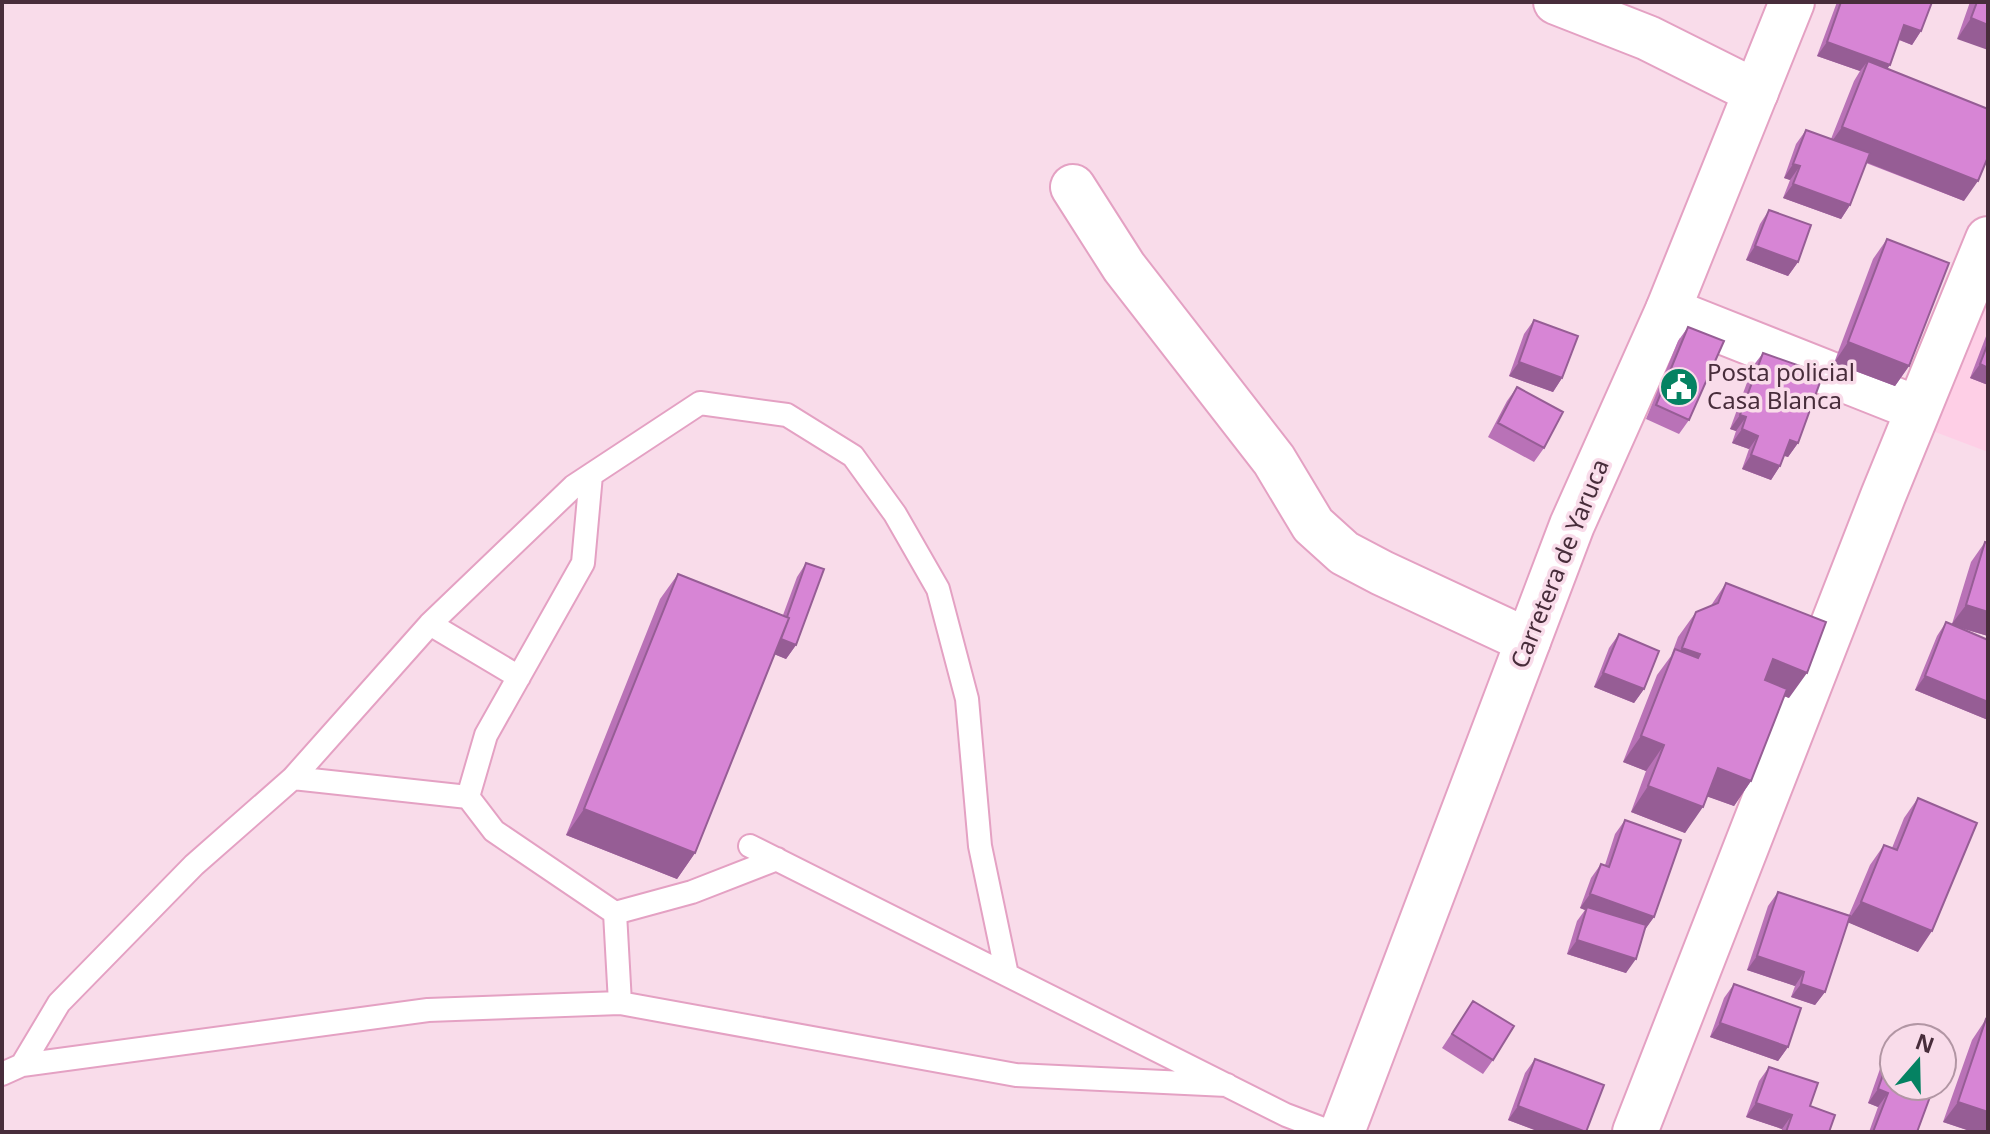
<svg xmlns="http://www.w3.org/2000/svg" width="1990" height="1134" font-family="'Noto Sans',sans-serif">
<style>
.built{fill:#fecfe6}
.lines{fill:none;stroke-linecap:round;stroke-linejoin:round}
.service-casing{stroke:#e4a1c3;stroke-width:26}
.minor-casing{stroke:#e4a1c3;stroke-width:48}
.tertiary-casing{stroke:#e4a1c3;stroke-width:48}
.service{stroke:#fff;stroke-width:22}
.minor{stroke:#fff;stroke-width:44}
.tertiary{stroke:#fff;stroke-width:44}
.wall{fill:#b972b7}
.shaded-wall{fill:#965d95}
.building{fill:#d785d5;stroke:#965d95;stroke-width:2}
.labels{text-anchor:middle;stroke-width:7;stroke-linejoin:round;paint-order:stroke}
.poi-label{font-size:24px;fill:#482d3b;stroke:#f9dcea;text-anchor:start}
.street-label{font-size:24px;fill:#482d3b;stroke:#f9dcea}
</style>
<rect width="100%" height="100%" fill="#f9dcea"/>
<path class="built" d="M1988 285V452L1930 430Z"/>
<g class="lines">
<defs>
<path id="service" d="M591 475 583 563 486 735 468 797 494 831 615 913 692 892 777 859
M430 624 519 677
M293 778 468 797
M750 846 1286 1115 1331 1132
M615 913 620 1003
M22 1065 59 1003 194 865 293 778 430 624 574 486 700 403 787 415 853 456 895 514 938 589 967 699 980 846 1007 975
M2 1074 22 1065 428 1010 620 1003 1016 1075 1227 1085"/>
<path id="minor" d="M1556 2 1648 38 1756 92
M1073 187 1124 267 1274 460 1313 525 1344 553 1382 573 1528 641
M1668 310 1918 409
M1635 1132 1883 496 1988 239"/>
<path id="tertiary" d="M1342 1132 1572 525 1668 310 1792 2"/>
</defs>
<use href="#service" class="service-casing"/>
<use href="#minor" class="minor-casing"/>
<use href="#tertiary" class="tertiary-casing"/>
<use href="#service" class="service"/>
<use href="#minor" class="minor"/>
<use href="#tertiary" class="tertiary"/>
</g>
<path class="wall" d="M1837 2H1932L1921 31 1912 45 1899 40 1887 69 1964 201 1866 163 1850 205 1841 219 1783 198 1790 180 1784 178 1796 144 1806 130 1831 139 1854 81 1860 71 1817 56Z
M1970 2H1988L1957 39Z
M1769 210 1798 262 1788 276 1746 260 1760 224Z
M1887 239 1909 366 1895 386 1834 363 1873 259Z
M1534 320 1562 378 1553 392 1509 376 1524 334Z
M1688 327 1689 420 1679 434 1646 419 1678 341Z
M1988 331V385L1970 378Z
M1763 353 1798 443 1788 457 1784 456 1780 466 1771 480 1742 469 1749 449 1732 443 1736 431 1730 429 1753 366Z
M1517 387 1544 448 1534 462 1488 437 1507 401Z
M1985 542 1988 636 1957 627 1988 640V720L1915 690 1937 636 1946 622 1952 624 1971 562Z
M806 563 796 645 786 659 774 654 695 853 677 879 566 835 660 599 678 574 783 615 797 577Z
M1726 583 1789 698 1784 696 1751 781 1734 806 1707 796 1685 833 1631 812 1646 771 1623 762 1657 675 1671 656 1678 637 1696 612 1710 607Z
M1619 634 1644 689 1634 703 1594 687 1609 648Z
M1918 798V952L1848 922 1825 992 1815 1005 1791 997 1795 986 1747 970 1768 906 1778 892 1849 915 1870 865 1884 845 1892 848 1904 818Z
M1625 820 1654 917 1645 929 1626 973 1567 954 1577 921 1585 910 1580 908 1591 878 1601 864 1605 865 1615 834Z
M1734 984 1788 1047 1778 1061 1710 1037 1724 998Z
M1473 1001 1493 1060 1483 1074 1442 1048Z
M1986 1019 1988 1132H1973L1943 1122 1972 1040Z
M1891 1052 1917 1132H1869L1878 1107 1868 1103 1881 1066Z
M1535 1059 1586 1132H1540L1508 1120 1525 1073Z
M1769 1067 1810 1106 1829 1132H1781L1782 1129 1746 1117 1759 1081Z"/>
<path class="shaded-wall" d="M1971 18 1988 25V50L1957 39Z
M1904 25 1921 31 1912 45 1895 38Z
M1827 42 1890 65 1880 79 1868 61 1860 71 1817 56Z
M1842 127 1978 181 1964 201 1828 147Z
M1793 164 1800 166 1790 180 1784 178Z
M1793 184 1850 205 1841 219 1783 198Z
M1755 246 1798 262 1788 276 1746 260Z
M1848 342 1909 366 1895 386 1834 363Z
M1519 362 1562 378 1553 392 1509 376Z
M1980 364 1988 368V385L1970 378Z
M1740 415 1746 417 1736 431 1730 429Z
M1742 429 1758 436 1749 449 1732 443Z
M1790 440 1798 443 1788 457 1780 454Z
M1751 455 1780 466 1771 480 1742 469Z
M1966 605 1988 612V636L1951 625Z
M779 638 796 645 786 659 769 652Z
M1682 648 1700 654 1682 680 1668 668Z
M1773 659 1807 673 1789 698 1755 685Z
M1603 673 1644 689 1634 703 1594 687Z
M1925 676 1988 702V720L1915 690Z
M1641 736 1664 745 1646 771 1623 762Z
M1718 768 1751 781 1734 806 1700 794Z
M1648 786 1703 807 1685 833 1631 812Z
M584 809 695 853 677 879 566 835Z
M1590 894 1654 917 1644 931 1587 907 1585 910 1580 908Z
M1861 902 1932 931 1918 952 1847 922Z
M1577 940 1636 959 1626 973 1567 954Z
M1757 956 1804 972 1795 986 1747 970Z
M1801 984 1825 992 1815 1005 1791 997Z
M1720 1023 1788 1047 1778 1061 1710 1037Z
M1878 1089 1888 1093 1878 1107 1868 1103Z
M1958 1102 1988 1112V1132H1973L1943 1122Z
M1756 1103 1792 1115 1782 1129 1746 1117Z
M1518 1106 1586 1132H1540L1508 1120Z"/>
<path class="building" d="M1841 2H1932L1921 31 1904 25 1890 65 1827 42Z
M1977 2H1988V25L1971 18Z
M1868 61 1988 109V157L1978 181 1842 127Z
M1806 130 1870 153 1850 205 1793 184 1800 166 1793 164Z
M1769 210 1811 225 1798 262 1755 246Z
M1887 239 1949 263 1909 366 1848 342Z
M1534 320 1578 336 1562 378 1519 362Z
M1688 327 1724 341 1689 420 1656 405Z
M1988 343V368L1980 364Z
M1763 353 1823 374 1798 443 1790 440 1780 466 1751 455 1758 436 1742 429 1746 417 1740 415Z
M1517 387 1563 412 1544 448 1498 423Z
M1985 542 1988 543V612L1966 605Z
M806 563 824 569 796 645 781 639 789 618 787 617Z
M678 574 789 618 695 853 584 809Z
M1726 583 1826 622 1807 673 1773 659 1765 680 1787 689 1751 781 1718 768 1703 807 1648 786 1664 745 1641 736 1675 649 1698 658 1700 654 1682 648 1696 612 1718 603Z
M1946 622 1988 640V702L1925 676Z
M1619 634 1659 651 1644 689 1603 673Z
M1918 798 1977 823 1932 931 1861 902 1884 845 1897 850Z
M1625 820 1681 840 1654 917 1590 894 1601 864 1609 867Z
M1778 892 1850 916 1825 992 1801 984 1804 972 1757 956Z
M1587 907 1646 925 1636 959 1577 940Z
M1734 984 1801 1008 1788 1047 1720 1023Z
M1473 1001 1514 1026 1493 1060 1452 1034Z
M1986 1019 1988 1020V1112L1958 1102Z
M1891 1052 1894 1053V1086H1934L1917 1132H1873L1888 1093 1878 1089Z
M1535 1059 1604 1085 1586 1132 1518 1106Z
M1769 1067 1818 1083 1810 1106 1835 1115 1829 1132H1786L1792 1115 1756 1103Z"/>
<defs>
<symbol id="civic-disc" viewBox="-11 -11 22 22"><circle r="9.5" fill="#058262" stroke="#f9dcea"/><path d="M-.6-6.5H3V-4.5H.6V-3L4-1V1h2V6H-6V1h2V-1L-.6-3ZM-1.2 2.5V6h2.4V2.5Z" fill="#fff"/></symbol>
</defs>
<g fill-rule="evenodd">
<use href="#civic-disc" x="1657" y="365" width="44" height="44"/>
</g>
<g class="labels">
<g class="poi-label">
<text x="1707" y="381">Posta policial<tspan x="1707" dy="28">Casa Blanca</tspan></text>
</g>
<g class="street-label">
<text transform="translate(1560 564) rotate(-68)" y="8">Carretera de Yaruca</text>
</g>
</g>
<rect width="1990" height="1134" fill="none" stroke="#482d3b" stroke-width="8"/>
<g transform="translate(1918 1062) rotate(20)"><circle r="38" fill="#f9dcea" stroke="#b296a4" stroke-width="2"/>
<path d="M0-6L14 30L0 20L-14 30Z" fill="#058262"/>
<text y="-12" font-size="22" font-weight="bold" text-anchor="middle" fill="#482d3b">N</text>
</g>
</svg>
